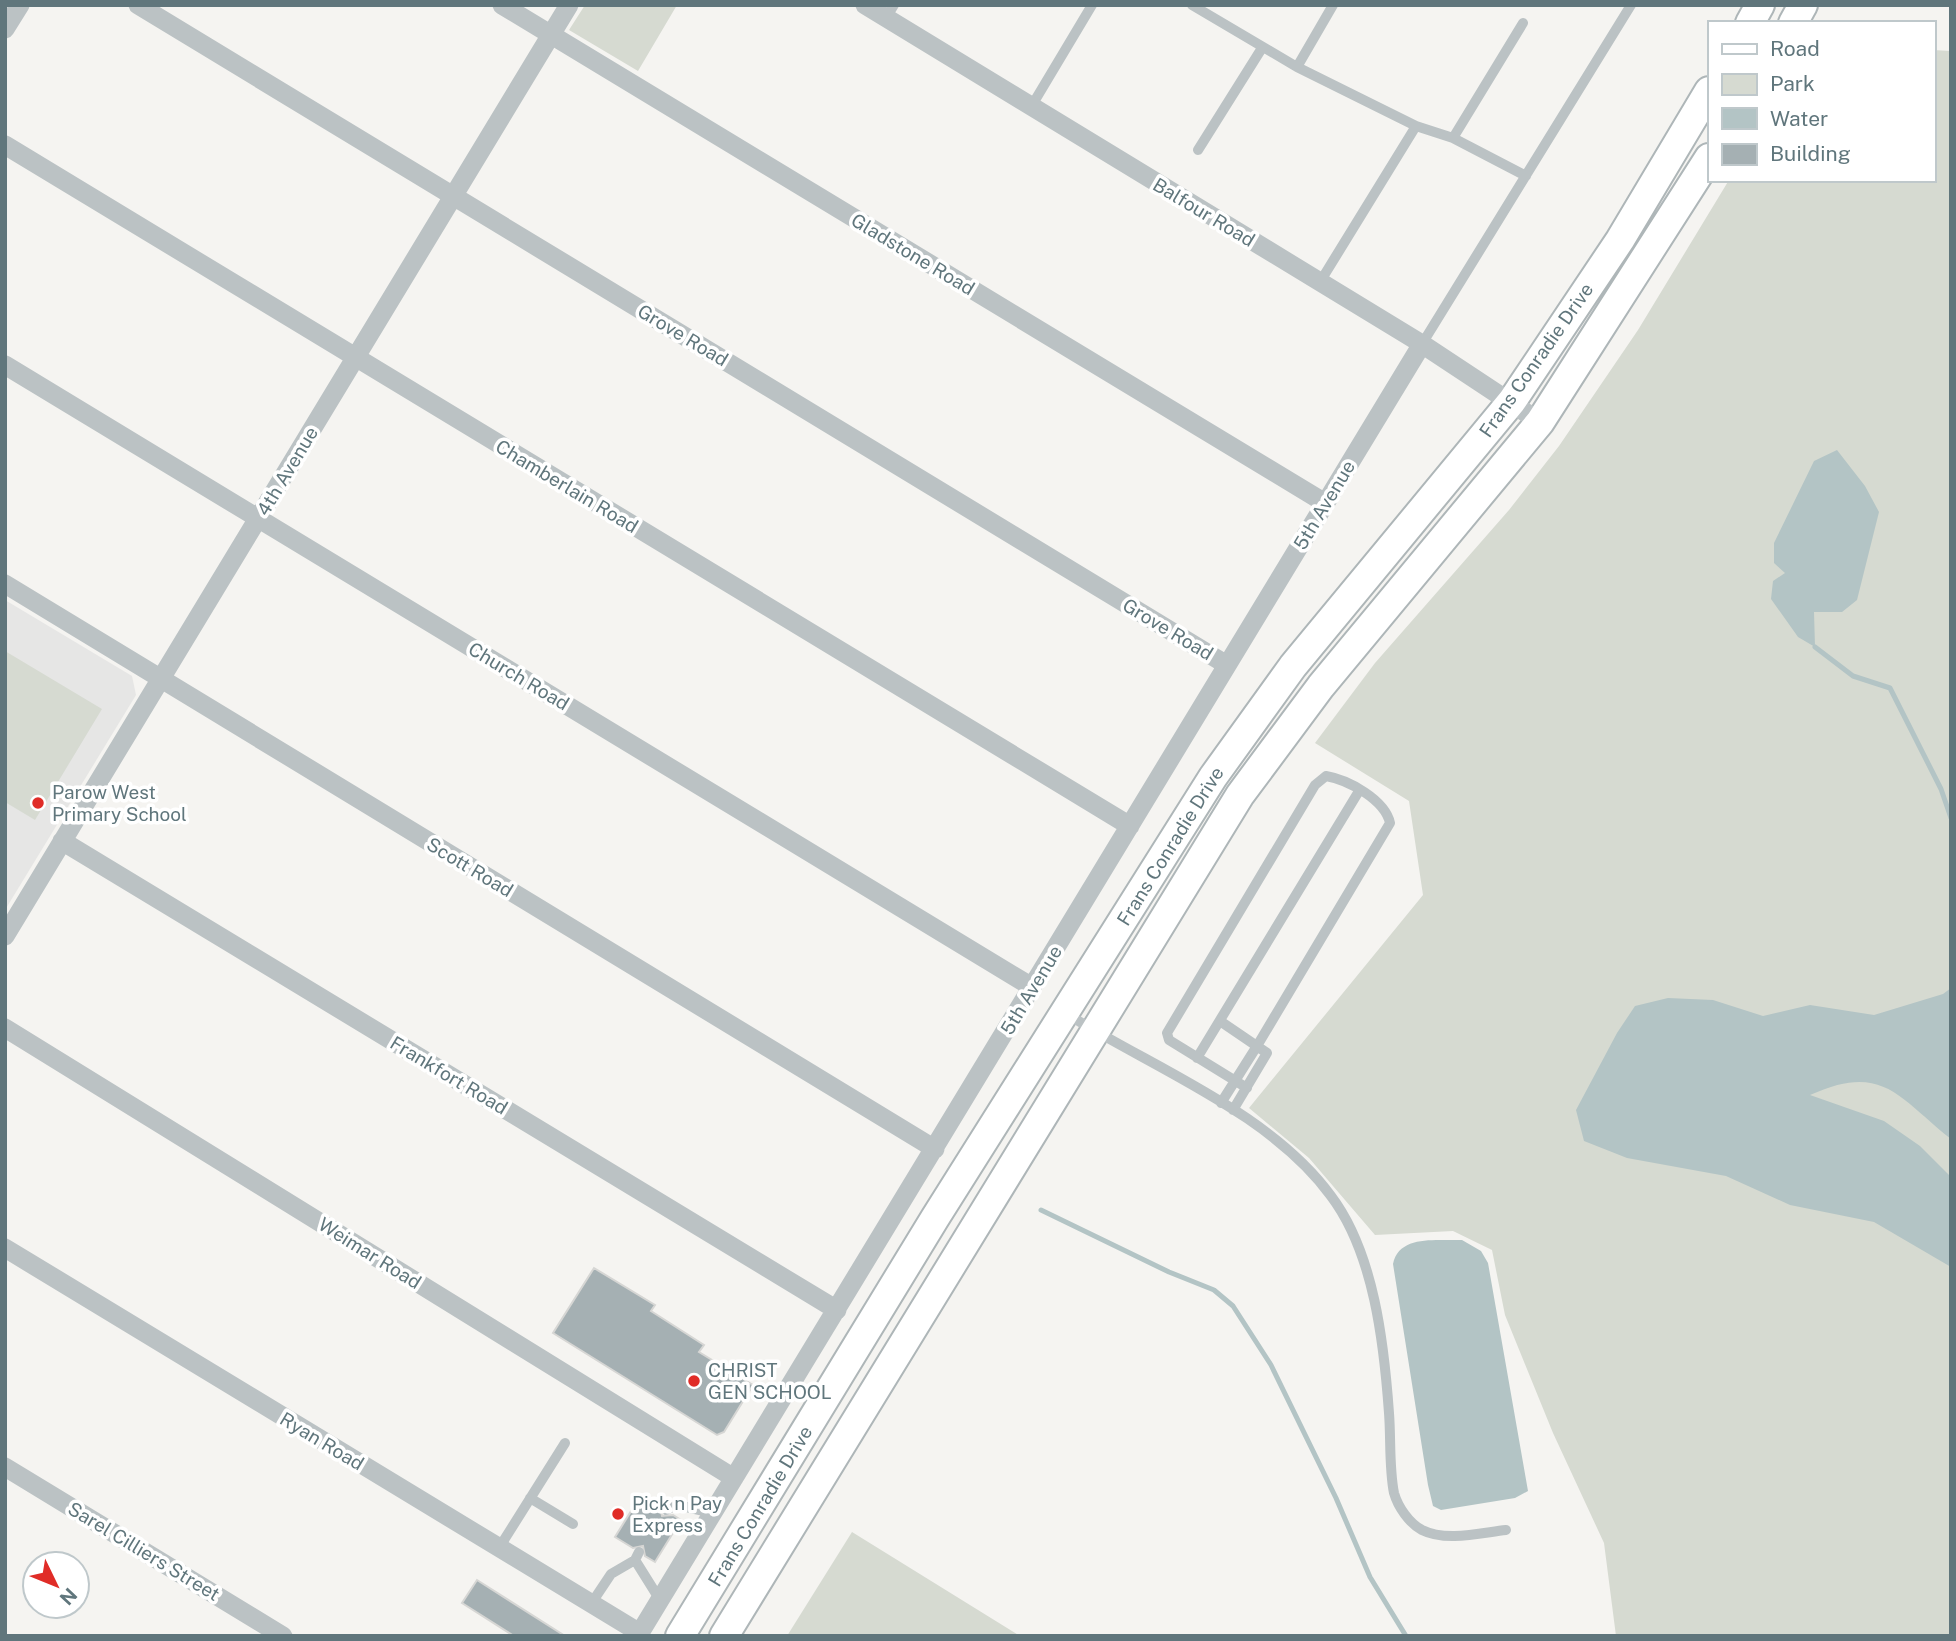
<svg xmlns="http://www.w3.org/2000/svg" width="1956" height="1641" font-family="'Public Sans',sans-serif">
<style>
.built{fill:#e6e6e5}
.green{fill:#d6dad1}
.water{fill:#b3c4c5}
.lines{fill:none;stroke-linecap:round;stroke-linejoin:round}
.stream{stroke:#b3c4c5;stroke-width:5}
.building{fill:#a5b0b3;stroke:#d6d6d4;stroke-width:2}
.secondary-casing{stroke:#aeb6b8;stroke-width:32}
.service{stroke:#bbc2c4;stroke-width:10}
.minor{stroke:#bbc2c4;stroke-width:19}
.secondary{stroke:#fff;stroke-width:28}
.poi-dot{fill:#e02c27;stroke:#fff;stroke-width:2.5}
.labels{text-anchor:middle;stroke-width:7;stroke-linejoin:round;paint-order:stroke}
.street-label{font-size:19px;fill:#60767c;stroke:#fff}
.poi-label{font-size:19px;fill:#60767c;stroke:#fff;text-anchor:start}
</style>
<rect width="100%" height="100%" fill="#f5f4f1"/>
<path class="built" d="M5 600 132 676 136 695 5 910Z"/>
<path class="green" d="M585 5H677L638 71 569 30Z
M1933 50 1951 51V1636H1616L1604 1543 1553 1433 1505 1315 1492 1250 1453 1231 1375 1235 1309 1158 1249 1108 1423 895 1409 801 1315 743 1375 663 1509 510 1559 446 1638 330 1729 180H1933Z
M5 651 102 709 35 820 5 802Z
M852 1532 1020 1636H787Z"/>
<path class="water" d="M1837 450 1865 486 1879 512 1857 600 1842 612H1814L1815 647 1798 637 1771 599 1773 581 1785 573 1774 563V543L1814 461Z
M1951 988V1139C1898 1097 1883 1062 1810 1095L1884 1121 1920 1146 1951 1177V1267L1874 1222 1790 1205 1726 1176 1627 1158 1584 1141 1576 1110 1617 1033 1635 1006 1668 998 1713 1000 1763 1016 1810 1005 1874 1015 1943 994Z
M1462 1240 1481 1251 1488 1263 1528 1491 1515 1498 1441 1510 1433 1506 1428 1485 1393 1264C1399 1234 1438 1241 1462 1240Z"/>
<g class="lines">
<path class="stream" d="M1815 647 1853 676 1890 688 1941 789 1951 818
M1041 1210 1169 1272 1214 1290 1233 1306 1271 1365 1336 1498 1370 1577 1406 1636"/>
</g>
<path class="building" d="M594 1268 655 1305 651 1311 704 1345 699 1352 753 1385 724 1432 717 1435 553 1333Z
M641 1495 660 1507 662 1516 673 1515 681 1520 655 1562 645 1556 643 1546 633 1548 615 1537Z
M477 1580 565 1636H514L462 1603Z"/>
<g class="lines">
<defs>
<path id="secondary" d="M1750 23 1760 5
M1793 23 1803 5
M680 1636 935 1218 1213 777 1293 666 1512 401 1620 240 1709 91
M724 1636 1240 795 1321 686 1540 422 1709 158"/>
</defs>
<use href="#secondary" class="secondary-casing"/>
<path class="service" d="M1192 5 1297 67 1416 126 1453 138 1526 176
M886 18 894 5
M1297 67 1333 5
M1031 107 1092 5
M1453 138 1523 23
M1198 150 1262 48
M1320 282 1416 126
M1422 344 1631 5
M1067 1014C1153 1068 1271 1113 1331 1196 1374 1253 1384 1343 1389 1413 1391 1439 1389 1468 1394 1493 1398 1507 1409 1523 1422 1530 1446 1542 1480 1533 1506 1530
M1220 1021 1267 1053 1233 1110
M1197 1058 1359 791
M1221 1103 1257 1046 1390 823C1385 800 1349 780 1326 776L1315 785 1167 1033 1169 1040 1247 1088
M530 1498 573 1524
M666 1510 677 1505 713 1513
M499 1548 565 1443
M639 1552 635 1560 660 1600
M591 1604 611 1574 635 1560"/>
<path class="minor" d="M138 5 1227 665
M502 5 1325 503
M865 5 1422 344 1540 422
M5 29 20 5
M5 145 1130 826
M5 365 1032 987
M5 584 935 1149
M62 841 837 1310
M5 936 569 5
M5 1028 734 1478
M5 1248 640 1633
M5 1467 283 1636
M638 1636 1422 344"/>
<use href="#secondary" class="secondary"/>
</g>
<g class="poi-dot">
<circle cx="38" cy="803" r="7"/>
<circle cx="694" cy="1381" r="7"/>
<circle cx="618" cy="1514" r="7"/>
</g>
<g class="labels">
<g class="street-label">
<text transform="translate(1204 212) rotate(31)" y="7">Balfour Road</text>
<text transform="translate(913 254) rotate(31)" y="7">Gladstone Road</text>
<text transform="translate(683 335) rotate(31)" y="7">Grove Road</text>
<text transform="translate(1536 360) rotate(-55)" y="7">Frans Conradie Drive</text>
<text transform="translate(287 471) rotate(-59)" y="7">4th Avenue</text>
<text transform="translate(567 486) rotate(31)" y="7">Chamberlain Road</text>
<text transform="translate(1324 505) rotate(-59)" y="7">5th Avenue</text>
<text transform="translate(1168 629) rotate(31)" y="7">Grove Road</text>
<text transform="translate(519 676) rotate(31)" y="7">Church Road</text>
<text transform="translate(1170 846) rotate(-58)" y="7">Frans Conradie Drive</text>
<text transform="translate(470 867) rotate(31)" y="7">Scott Road</text>
<text transform="translate(1031 990) rotate(-59)" y="7">5th Avenue</text>
<text transform="translate(449 1075) rotate(31)" y="7">Frankfort Road</text>
<text transform="translate(370 1253) rotate(32)" y="7">Weimar Road</text>
<text transform="translate(322 1441) rotate(31)" y="7">Ryan Road</text>
<text transform="translate(760 1506) rotate(-59)" y="7">Frans Conradie Drive</text>
<text transform="translate(144 1551) rotate(31)" y="7">Sarel Cilliers Street</text>
</g>
<g class="poi-label">
<text x="52" y="799">Parow West<tspan x="52" dy="22">Primary School</tspan></text>
<text x="708" y="1377">CHRIST<tspan x="708" dy="22">GEN SCHOOL</tspan></text>
<text x="632" y="1510">Pick n Pay<tspan x="632" dy="22">Express</tspan></text>
</g>
</g>
<rect width="1956" height="1641" fill="none" stroke="#60767c" stroke-width="14"/>
<rect x="1708" y="21" width="228" height="161" fill="#ffffff" stroke="#bfc8cb" stroke-width="2"/>
<rect x="1722" y="44" width="35" height="10" fill="#ffffff" stroke="#bfc8cb" stroke-width="2"/>
<text x="1770" y="56" font-size="21" fill="#60767c">Road</text>
<rect x="1722" y="74" width="35" height="21" fill="#d6dad1" stroke="#bfc8cb" stroke-width="2"/>
<text x="1770" y="91" font-size="21" fill="#60767c">Park</text>
<rect x="1722" y="108" width="35" height="21" fill="#b3c4c5" stroke="#bfc8cb" stroke-width="2"/>
<text x="1770" y="126" font-size="21" fill="#60767c">Water</text>
<rect x="1722" y="144" width="35" height="21" fill="#a5b0b3" stroke="#bfc8cb" stroke-width="2"/>
<text x="1770" y="161" font-size="21" fill="#60767c">Building</text>
<g transform="translate(56 1585) rotate(133)"><circle r="33" fill="#ffffff" stroke="#bfc8cb" stroke-width="2"/>
<path d="M0-5L12 26L0 18L-12 26Z" fill="#e02c27"/>
<text y="-10" font-size="19" font-weight="bold" text-anchor="middle" fill="#60767c">N</text>
</g>
</svg>
